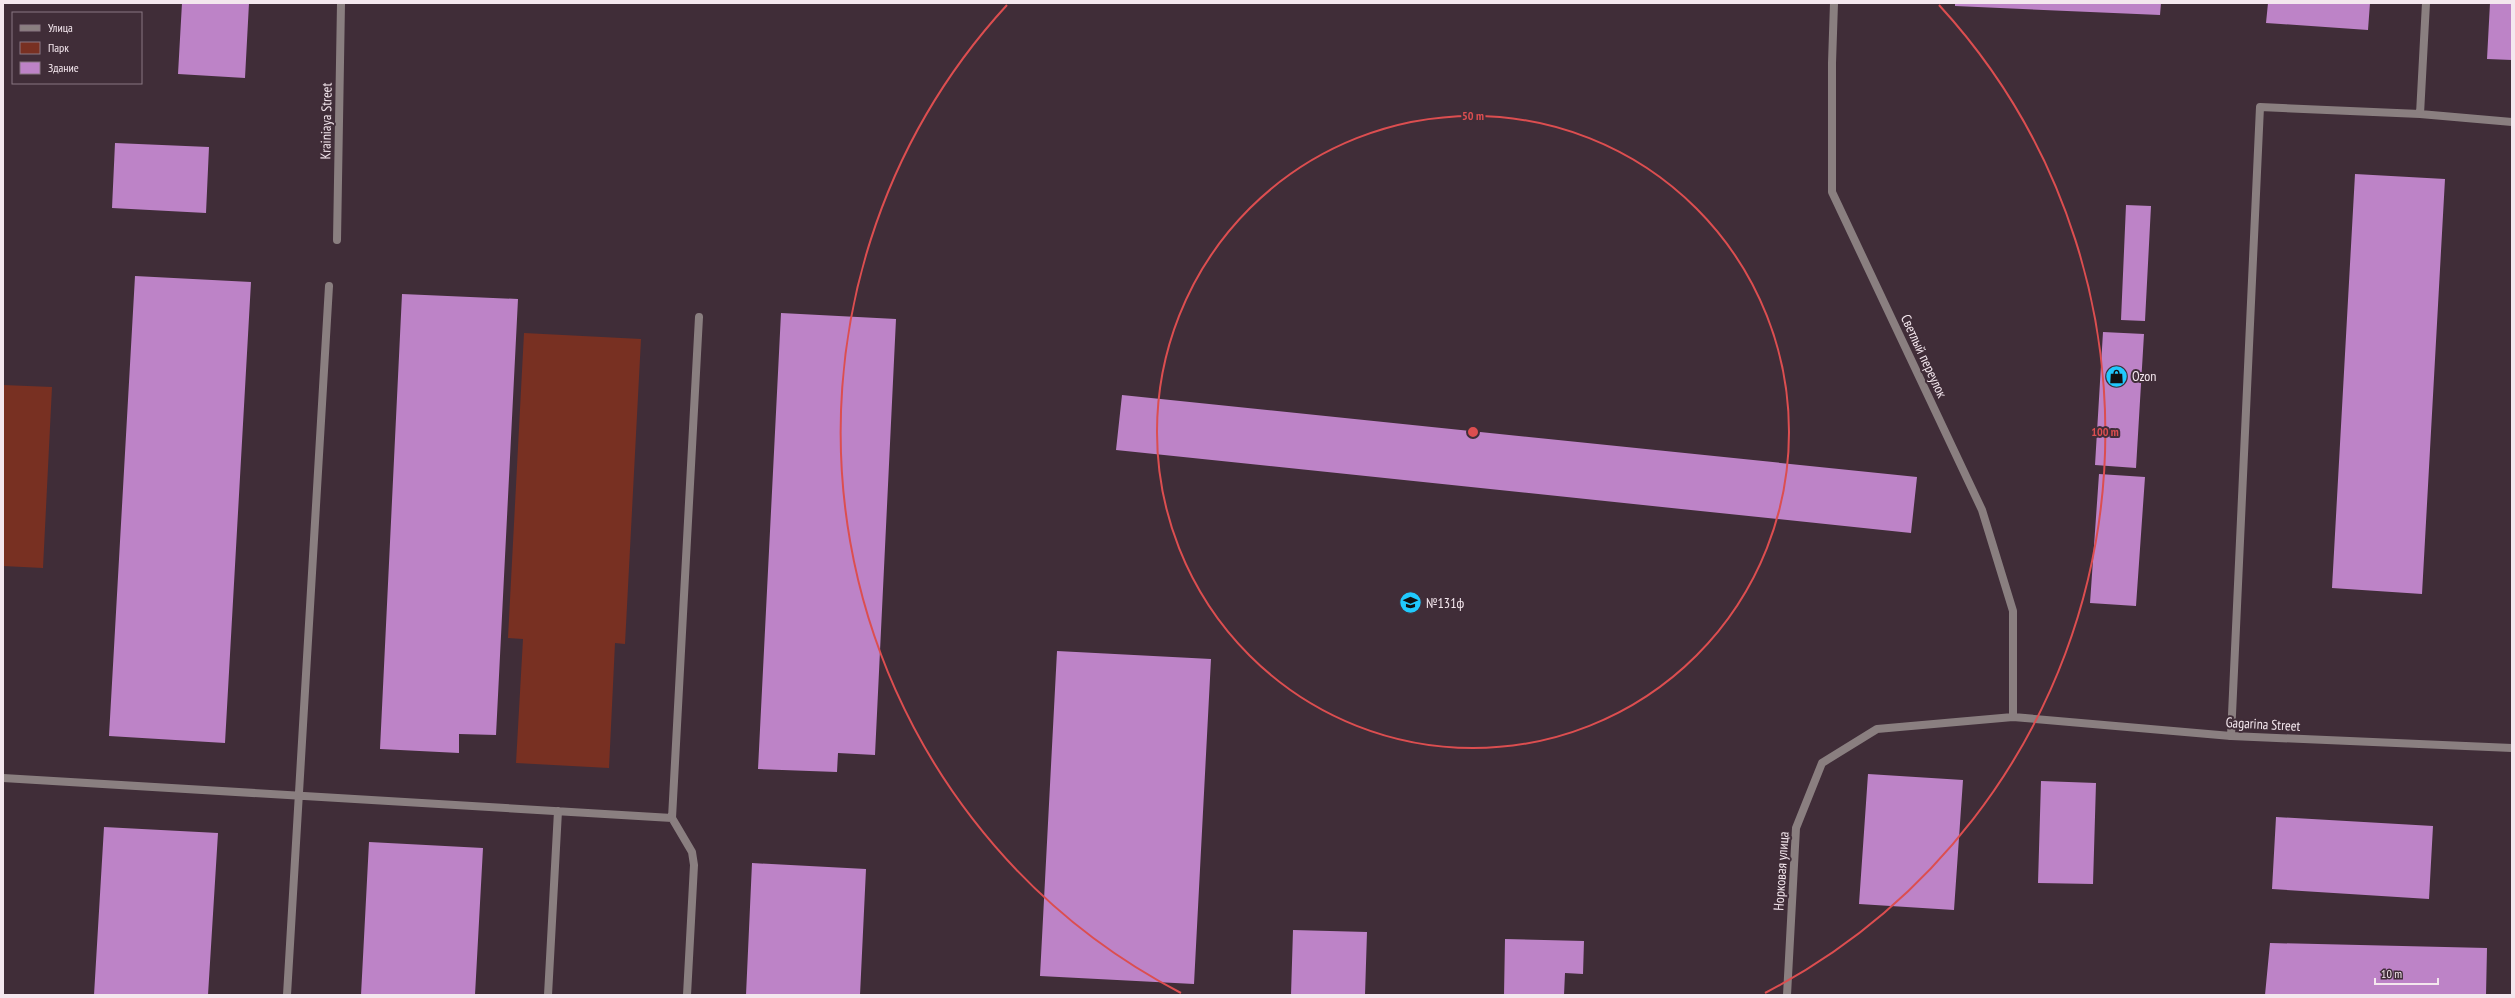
<svg xmlns="http://www.w3.org/2000/svg" width="2515" height="998" font-family="'PT Sans Narrow',sans-serif">
<style>
.green{fill:#783022}
.building{fill:#bd83c7}
.lines{fill:none;stroke-linecap:round;stroke-linejoin:round}
.service{stroke:#8a7f80;stroke-width:8}
.minor{stroke:#8a7f80;stroke-width:8}
.ring{fill:none;stroke:#dc4e50;stroke-width:2}
.labels{text-anchor:middle;stroke-width:4;stroke-linejoin:round;paint-order:stroke}
.street-label{font-size:14px;fill:#f4e7ee;stroke:#402d38}
.poi-label{font-size:14px;fill:#f4e7ee;stroke:#402d38;text-anchor:start}
.centre{fill:#dc4e50;stroke:#402d38;stroke-width:2}
.ring-label{font-size:12px;text-anchor:middle;font-weight:bold;fill:#dc4e50;stroke:#402d38;stroke-width:4;stroke-linejoin:round;paint-order:stroke}
</style>
<rect width="100%" height="100%" fill="#402d38"/>
<path class="green" d="M524 333 641 339 625 644 615 643 609 768 516 763 523 639 508 638Z
M3 385 52 387 43 568 3 566Z"/>
<path class="building" d="M182 3H249L245 78 178 74Z
M1955 3H2161L2160 15 1955 6Z
M2268 3H2370L2368 30 2266 23Z
M2490 3H2512V60L2487 59Z
M115 143 209 147 206 213 112 208Z
M2355 174 2445 179 2422 594 2332 588Z
M2126 205 2151 206 2145 321 2121 320Z
M135 276 251 282 225 743 109 736Z
M402 294 518 299 496 735 459 734V753L380 749Z
M781 313 896 319 875 755 838 753 837 772 758 769Z
M2103 332 2144 334 2136 468 2095 465Z
M1122 395 1917 477 1911 533 1116 450Z
M2099 474 2145 477 2136 606 2090 603Z
M1057 651 1211 659 1194 984 1040 976Z
M1868 774 1963 780 1954 910 1859 904Z
M2041 781 2096 783 2093 884 2038 883Z
M2276 817 2433 826 2429 899 2272 889Z
M104 827 218 833 208 995H94Z
M369 842 483 848 475 995H361Z
M752 863 866 869 860 995H746Z
M1293 930 1367 932 1365 995H1291Z
M1505 939 1584 941 1583 974 1565 973 1564 995H1504Z
M2270 943 2487 948 2486 995H2265Z"/>
<g class="lines">
<path class="service" d="M2420 114 2426 3
M2231 736 2260 107 2420 114 2512 122
M3 778 672 818
M287 995 329 286
M548 995 558 811
M687 995 694 865 692 852 672 818 699 317"/>
<path class="minor" d="M1834 3 1832 63V192L1982 510 2013 611V717
M337 240 341 3
M1787 995 1796 828 1822 763 1877 729 2013 717 2231 736 2512 748"/>
</g>
<g class="ring">
<circle cx="1473" cy="432" r="316"/>
<path d="M1181 993A632 632 0 0 1 1007 5M1939 5A632 632 0 0 1 1765 993"/>
</g>
<defs>
<symbol id="shop-disc" viewBox="-11 -11 22 22"><circle r="9.5" fill="#20c9fd" stroke="#402d38"/><path d="M-5-2.5h2.3a2.7 3.5 0 0 1 5.4 0H5L5.5 6h-11ZM-1.5-2.5h3a1.5 2.3 0 0 0-3 0Z" fill="#111"/></symbol>
<symbol id="school-disc" viewBox="-11 -11 22 22"><circle r="9.5" fill="#20c9fd" stroke="#402d38"/><path d="M0-5L7-2L0 1L-7-2ZM-4 1L0 2.5L4 1V4Q0 6-4 4Z" fill="#111"/></symbol>
</defs>
<g fill-rule="evenodd">
<use href="#shop-disc" x="2104" y="364" width="25" height="25"/>
<use href="#school-disc" x="1398" y="590" width="25" height="25"/>
</g>
<g class="labels">
<g class="street-label">
<text transform="translate(326 121) rotate(-89)" y="5">Krainiaya Street</text>
<text transform="translate(1924 356) rotate(65)" y="5">Светлый переулок</text>
<text transform="translate(2263 724) rotate(3)" y="5">Gagarina Street</text>
<text transform="translate(1781 871) rotate(-86)" y="5">Норковая улица</text>
</g>
<g class="poi-label">
<text x="2132" y="381">Ozon</text>
<text x="1426" y="608">№131ф</text>
</g>
</g>
<circle cx="1473" cy="432" r="6" class="centre"/>
<g class="ring-label">
<text x="1473" y="120">50 m</text>
<text x="2105" y="436">100 m</text>
</g>
<rect width="2515" height="998" fill="none" stroke="#f4e7ee" stroke-width="8"/>
<rect x="12" y="12" width="130" height="72" fill="#402d38" stroke="#887781"/>
<rect x="20" y="25" width="20" height="6" fill="#8a7f80" stroke="#887781"/>
<text x="48" y="32" font-size="12" fill="#f4e7ee">Улица</text>
<rect x="20" y="42" width="20" height="12" fill="#783022" stroke="#887781"/>
<text x="48" y="52" font-size="12" fill="#f4e7ee">Парк</text>
<rect x="20" y="62" width="20" height="12" fill="#bd83c7" stroke="#887781"/>
<text x="48" y="72" font-size="12" fill="#f4e7ee">Здание</text>
<path d="M2375 978v6h63v-6" fill="none" stroke="#f4e7ee" stroke-width="2"/>
<text x="2381" y="978" font-size="12" fill="#f4e7ee" stroke="#402d38" stroke-width="3" paint-order="stroke">10 m</text>
</svg>
